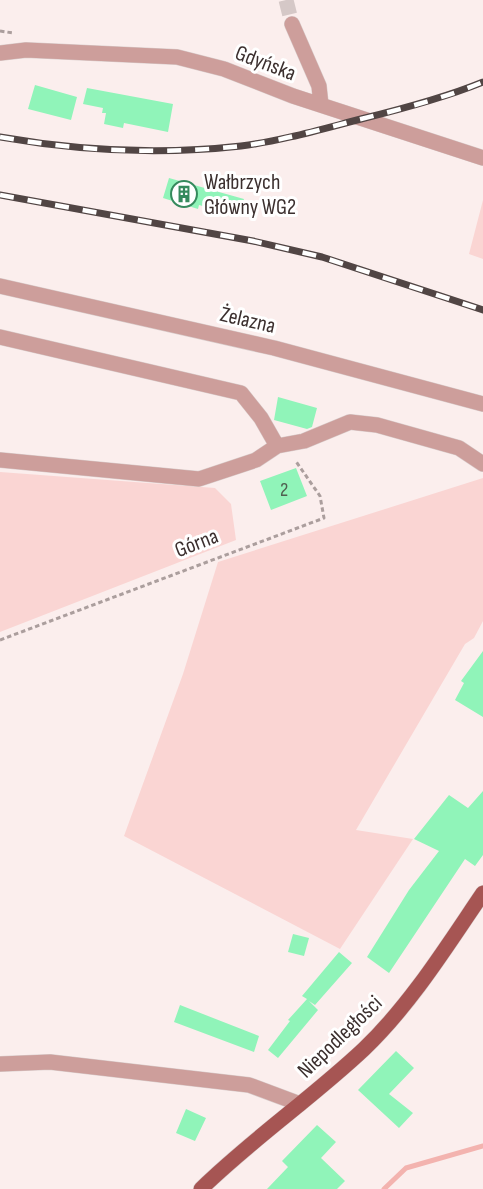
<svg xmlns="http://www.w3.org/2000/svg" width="483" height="1189" font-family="'Sofia Sans Condensed',sans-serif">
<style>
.green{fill:#fad5d3}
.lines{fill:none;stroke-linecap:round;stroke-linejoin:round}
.stream{stroke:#f3b3af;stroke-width:5}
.building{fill:#90f4b9}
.minor-tunnel{stroke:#d5c8c7;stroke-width:15;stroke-dasharray:15 8;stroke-linecap:butt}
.minor-casing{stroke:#d8cccb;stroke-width:16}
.major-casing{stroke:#d8cccb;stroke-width:16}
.path{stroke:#ab9e9d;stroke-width:3;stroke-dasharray:4.5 3;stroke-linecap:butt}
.minor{stroke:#cd9e9b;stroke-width:15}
.major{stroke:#a65553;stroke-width:15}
.rail-casing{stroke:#514544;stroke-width:7}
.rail{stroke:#fff;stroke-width:4.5;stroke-dasharray:14;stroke-linecap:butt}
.labels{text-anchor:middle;stroke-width:6;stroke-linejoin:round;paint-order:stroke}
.number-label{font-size:20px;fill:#506051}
.street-label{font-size:22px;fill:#3b2f2e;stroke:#fff}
.poi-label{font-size:22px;fill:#3b2f2e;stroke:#fff;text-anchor:start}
</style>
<rect width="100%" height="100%" fill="#fbeeed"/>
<path class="green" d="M483 200V259L469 254Z
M0 472 215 488 231 504 236 540 0 632Z
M483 478V621L474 638 465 644 356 830 413 839 340 949 124 836 183 674 218 562Z"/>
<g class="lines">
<path class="stream" d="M384 1189 406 1168 483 1146"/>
</g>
<path class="building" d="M35 85 77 97 71 120 28 109Z
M87 88 173 104 168 132 124 123 123 128 104 124 106 113H102L103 108 83 104Z
M169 178 244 199 239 216 199 205 198 209 163 198Z
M278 397 317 408 312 427 307 429 274 420Z
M296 468 307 496 271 510 260 481Z
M483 651V717L455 700 464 683 461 681Z
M483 791V855L475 866 465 859 389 973 367 957 409 890 439 851 414 839 449 795 468 808Z
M293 934 309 938 304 956 288 952Z
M339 952 352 963 315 1005 309 1001 318 1010 278 1058 268 1050 290 1021 288 1020 307 999 302 996Z
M180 1005 259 1036 254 1052 174 1022Z
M396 1051 414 1068 389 1094 413 1113 399 1128 358 1090Z
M186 1109 206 1118 195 1141 176 1133Z
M317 1125 336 1142 321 1158 345 1181 337 1189H267L288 1167 282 1161Z"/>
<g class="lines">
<path class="minor-tunnel" d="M286 0 292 24"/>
<defs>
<path id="minor" d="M292 24 319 86 321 105
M0 53 26 50 177 57 224 69 293 96 483 158
M0 286 274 348 483 404
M0 337 241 393 261 418 277 446
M0 460 199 479 256 460 277 446 304 441 350 422 377 425 459 448 483 464
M0 1064 50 1062 249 1085 300 1104"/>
<path id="major" d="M201 1189C252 1139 312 1098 364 1049 411 1004 447 946 483 893"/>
</defs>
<use href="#minor" class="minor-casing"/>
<use href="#major" class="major-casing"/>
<path class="path" d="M0 31 13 33
M0 640 324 518 320 496 295 460"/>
<use href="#minor" class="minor"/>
<use href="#major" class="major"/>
<defs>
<path id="rail" d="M0 137C80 151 160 155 241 146 281 141 322 129 361 119 402 109 444 98 483 82
M0 195 253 241 322 257 483 310"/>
</defs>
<use href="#rail" class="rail-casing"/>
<use href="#rail" class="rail"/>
</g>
<defs>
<symbol id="building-ring" viewBox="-11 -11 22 22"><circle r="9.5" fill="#fff" stroke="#368a5d" stroke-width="1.5"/><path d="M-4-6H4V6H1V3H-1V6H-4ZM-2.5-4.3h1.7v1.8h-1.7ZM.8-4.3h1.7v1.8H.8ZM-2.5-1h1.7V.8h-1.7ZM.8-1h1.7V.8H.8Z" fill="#368a5d"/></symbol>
</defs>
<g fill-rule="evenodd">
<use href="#building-ring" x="169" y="179" width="30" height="30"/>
</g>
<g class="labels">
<g class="number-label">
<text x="284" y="496">2</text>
</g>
<g class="street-label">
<text transform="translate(266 62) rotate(21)" y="8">Gdyńska</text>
<text transform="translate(248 319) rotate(13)" y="8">Żelazna</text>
<text transform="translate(196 542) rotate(-21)" y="8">Górna</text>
<text transform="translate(339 1036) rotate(-44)" y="8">Niepodległości</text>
</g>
<g class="poi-label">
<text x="204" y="189">Wałbrzych<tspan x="204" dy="25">Główny WG2</tspan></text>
</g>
</g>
</svg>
